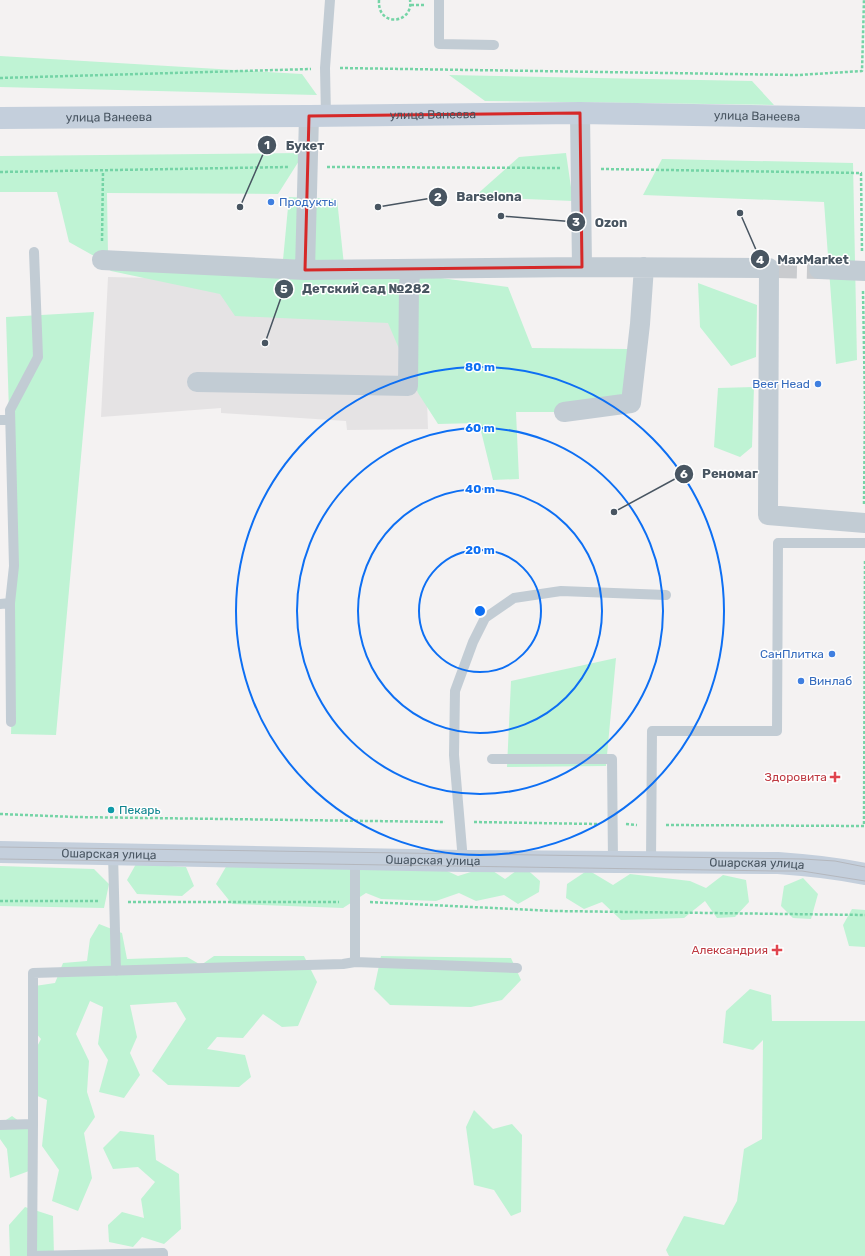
<svg xmlns="http://www.w3.org/2000/svg" width="865" height="1256" font-family="Rubik,sans-serif">
<style>
.education{fill:#e5e3e4}
.green{fill:#bff3d4}
.lines{fill:none;stroke-linecap:round;stroke-linejoin:round}
.street-tunnel{stroke:#c9cbce;stroke-width:20;stroke-dasharray:20 10;stroke-linecap:butt}
.path{stroke:#74d4a6;stroke-width:2.5;stroke-dasharray:3 2;stroke-linecap:butt}
.lane{stroke:#c2ccd4;stroke-width:10}
.street{stroke:#c2ccd4;stroke-width:20}
.secondary{stroke:#c4cfdc;stroke-width:22}
.tram{stroke:#b4b7bd;stroke-width:1}
.marked{fill:none;stroke:#d62828;stroke-width:3;stroke-linejoin:round}
.ring{fill:none;stroke:#0d6ff3;stroke-width:2}
.shop-dot{fill:#3f7fe0;stroke:#fff;stroke-width:1.5}
.health-dot{fill:#e0444e;stroke:#fff;stroke-width:1.5}
.culture-dot{fill:#0f9aa8;stroke:#fff;stroke-width:1.5}
.labels{text-anchor:middle;stroke-width:3;stroke-linejoin:round;paint-order:stroke}
.street-label{font-size:12px;fill:#485561;stroke:#fff}
.shop-label{font-size:12px;fill:#366cbe;stroke:#fff;text-anchor:start}
.health-label{font-size:12px;fill:#be3a42;stroke:#fff;text-anchor:end}
.culture-label{font-size:12px;fill:#0d838f;stroke:#fff;text-anchor:start}
.centre{fill:#0d6ff3;stroke:#fff;stroke-width:2}
.ring-label{font-size:12px;text-anchor:middle;font-weight:bold;fill:#0d6ff3;stroke:#fff;stroke-width:3;stroke-linejoin:round;paint-order:stroke}
.leader{fill:none;stroke:#485561;stroke-width:1.5}
.callout-dot{fill:#485561;stroke:#fff;stroke-width:1.5}
.mark-label{font-size:12px;text-anchor:middle;font-weight:bold;fill:#fff}
.callout-label{font-size:13px;text-anchor:middle;font-weight:bold;fill:#485561;stroke:#fff;stroke-width:3;stroke-linejoin:round;paint-order:stroke}
</style>
<rect width="100%" height="100%" fill="#f4f2f2"/>
<path class="education" d="M108 277 423 284 428 429 347 430 346 421 221 413V408L101 417Z"/>
<path class="green" d="M0 56 302 74 317 95 0 87Z
M449 75 752 81 774 105 485 101Z
M304 153 278 194 107 193 108 255 283 260 289 197 337 199 344 265 508 287 532 348 628 349 633 412H516L519 479 493 480 479 423 438 424 418 393 388 323 235 316 220 294 111 271 94 256 69 242 57 192H0V156Z
M566 153 573 201 474 197 519 157Z
M662 159 853 163 857 360 836 364 824 202 643 195Z
M698 283 757 305 756 357 731 366 700 327Z
M94 312 56 735 11 734 15 602 6 317Z
M754 387 752 447 740 457 714 447 718 388Z
M616 658 606 766 507 767 511 681Z
M136 864 186 867 194 886 182 896 137 894 127 880Z
M227 865 436 866 458 876 487 867 505 879 523 866 540 881 539 892 518 904 504 895 476 901 459 893 436 901 381 899 366 893 343 908 232 904 216 884Z
M0 866 94 869 109 884 104 908 0 906Z
M588 870 613 885 630 874 690 881 706 888 723 875 746 880 749 902 735 917 717 918 705 901 684 918 621 920 602 902 584 909 566 898 567 884Z
M803 878 818 894 811 919 793 918 781 906 784 886Z
M852 909 865 910V947L849 946 843 925Z
M99 924 122 933 127 959 187 957 201 965 214 956H304L317 982 298 1026 282 1027 263 1014 243 1038 217 1037 207 1049 245 1055 251 1077 239 1087 168 1085 152 1071 186 1019 176 1002 130 1005 137 1037 130 1053 140 1075 124 1098 99 1092 108 1060 98 1044 103 1007 90 1001 76 1034 89 1061 87 1092 95 1117 84 1133 92 1178 78 1211 52 1201 59 1170 42 1146 47 1100 28 1092 30 1060 41 1039 28 1024V987L55 983 63 963 87 961 90 939Z
M381 956 511 958 521 980 502 1000 471 1007 390 1005 374 989Z
M750 989 771 995 772 1021H865V1256H669L666 1250 684 1216 724 1225 737 1201 744 1149 762 1139 763 1040 753 1050 723 1043 726 1011Z
M474 1110 493 1129 512 1124 522 1135 521 1212 511 1216 494 1190 474 1185 466 1127Z
M12 1116 31 1130 29 1171 10 1178 7 1149 0 1139V1124Z
M120 1131 154 1135 156 1160 179 1174 181 1229 164 1244 142 1237 133 1247 109 1242 108 1225 122 1212 144 1218 141 1199 155 1182 138 1167 113 1169 103 1148Z
M25 1207 53 1216 54 1256H10L9 1225Z"/>
<g class="lines">
<path class="street-tunnel" d="M777 268 819 269"/>
<path class="path" d="M379 0C377 28 414 24 410 0
M411 5H424
M340 68 798 75 862 71 864 0
M0 78 311 69
M327 167 562 168
M601 169 861 173 862 252
M0 172 288 167
M102 241 103 171
M863 291 865 405 864 504
M0 814 75 817 445 822
M474 822 597 824
M626 824 637 825
M666 825 864 826 865 559
M0 901H99
M128 902H339
M370 902 554 911 865 915"/>
<path class="lane" d="M439 0V44L494 45
M326 116 325 68 330 0
M0 420H10
M10 603 14 566 10 410 38 357 34 252
M0 604 10 603 11 722
M492 759H612L613 862
M113 854 116 971
M463 861 454 755 455 691 473 642 485 618 514 598 561 591 666 595
M651 862 652 731H777L778 543H865
M355 962 517 968
M0 1125 33 1124V973L343 964 355 962V858
M32 1256 163 1253V1256
M32 1256 33 1124"/>
<path class="street" d="M102 260 305 270 582 267 580 113
M582 267 769 268 768 515 865 523
M819 269 865 271
M305 270 309 116
M197 382 408 386 409 284 411 269
M564 412 631 403 640 324 644 267"/>
<g class="secondary">
<path id="s1" d="M0 118 309 116 580 113 865 118"/>
<path id="s2" d="M0 852 463 861 778 863C808 865 836 868 865 874"/>
</g>
<path class="tram" d="M0 847 803 859 835 861 865 867
M0 859 776 871H802L865 881"/>
</g>
<path class="marked" d="M580 113 582 267 305 270 309 116Z"/>
<g class="ring">
<circle cx="480" cy="611" r="61"/>
<circle cx="480" cy="611" r="122"/>
<circle cx="480" cy="611" r="183"/>
<circle cx="480" cy="611" r="244"/>
</g>
<g class="shop-dot">
<circle cx="271" cy="202" r="4"/>
<circle cx="818" cy="384" r="4"/>
<circle cx="832" cy="654" r="4"/>
<circle cx="801" cy="681" r="4"/>
</g>
<g class="health-dot">
<path d="M833 771h4v4h4v4h-4v4h-4v-4h-4v-4h4z"/>
<path d="M775 944h4v4h4v4h-4v4h-4v-4h-4v-4h4z"/>
</g>
<circle class="culture-dot" cx="111" cy="810" r="4"/>
<g class="labels">
<g class="street-label">
<text dy="4" stroke="none"><textPath href="#s1" startOffset="433">улица Ванеева</textPath></text>
<text dy="4" stroke="none"><textPath href="#s1" startOffset="757">улица Ванеева</textPath></text>
<text dy="4" stroke="none"><textPath href="#s1" startOffset="109">улица Ванеева</textPath></text>
<text dy="4" stroke="none"><textPath href="#s2" startOffset="109">Ошарская улица</textPath></text>
<text dy="4" stroke="none"><textPath href="#s2" startOffset="433">Ошарская улица</textPath></text>
<text dy="4" stroke="none"><textPath href="#s2" startOffset="757">Ошарская улица</textPath></text>
</g>
<g class="shop-label">
<text x="279" y="206">Продукты</text>
<text x="810" y="388" text-anchor="end">Beer Head</text>
<text x="824" y="658" text-anchor="end">СанПлитка</text>
<text x="809" y="685">Винлаб</text>
</g>
<g class="health-label">
<text x="827" y="781">Здоровита</text>
<text x="768" y="954">Александрия</text>
</g>
<g class="culture-label">
<text x="119" y="814">Пекарь</text>
</g>
</g>
<circle cx="480" cy="611" r="6" class="centre"/>
<g class="ring-label">
<text x="480" y="371">80 m</text>
<text x="480" y="432">60 m</text>
<text x="480" y="493">40 m</text>
<text x="480" y="554">20 m</text>
</g>
<path class="leader" d="M240 207L267 145M378 207L438 197M501 216L576 222M740 213L760 259M265 343L284 289M614 512L684 474"/>
<g class="callout-dot">
<circle cx="240" cy="207" r="4"/>
<circle cx="378" cy="207" r="4"/>
<circle cx="501" cy="216" r="4"/>
<circle cx="740" cy="213" r="4"/>
<circle cx="265" cy="343" r="4"/>
<circle cx="614" cy="512" r="4"/>
<circle cx="267" cy="145" r="10"/>
<circle cx="438" cy="197" r="10"/>
<circle cx="576" cy="222" r="10"/>
<circle cx="760" cy="259" r="10"/>
<circle cx="284" cy="289" r="10"/>
<circle cx="684" cy="474" r="10"/>
</g>
<g class="mark-label">
<text x="267" y="149">1</text>
<text x="438" y="201">2</text>
<text x="576" y="226">3</text>
<text x="760" y="264">4</text>
<text x="284" y="293">5</text>
<text x="684" y="478">6</text>
</g>
<g class="callout-label">
<text x="305" y="150">Букет</text>
<text x="489" y="201">Barselona</text>
<text x="611" y="227">Ozon</text>
<text x="813" y="264">MaxMarket</text>
<text x="366" y="293">Детский сад №282</text>
<text x="730" y="478">Реномаг</text>
</g>
</svg>
